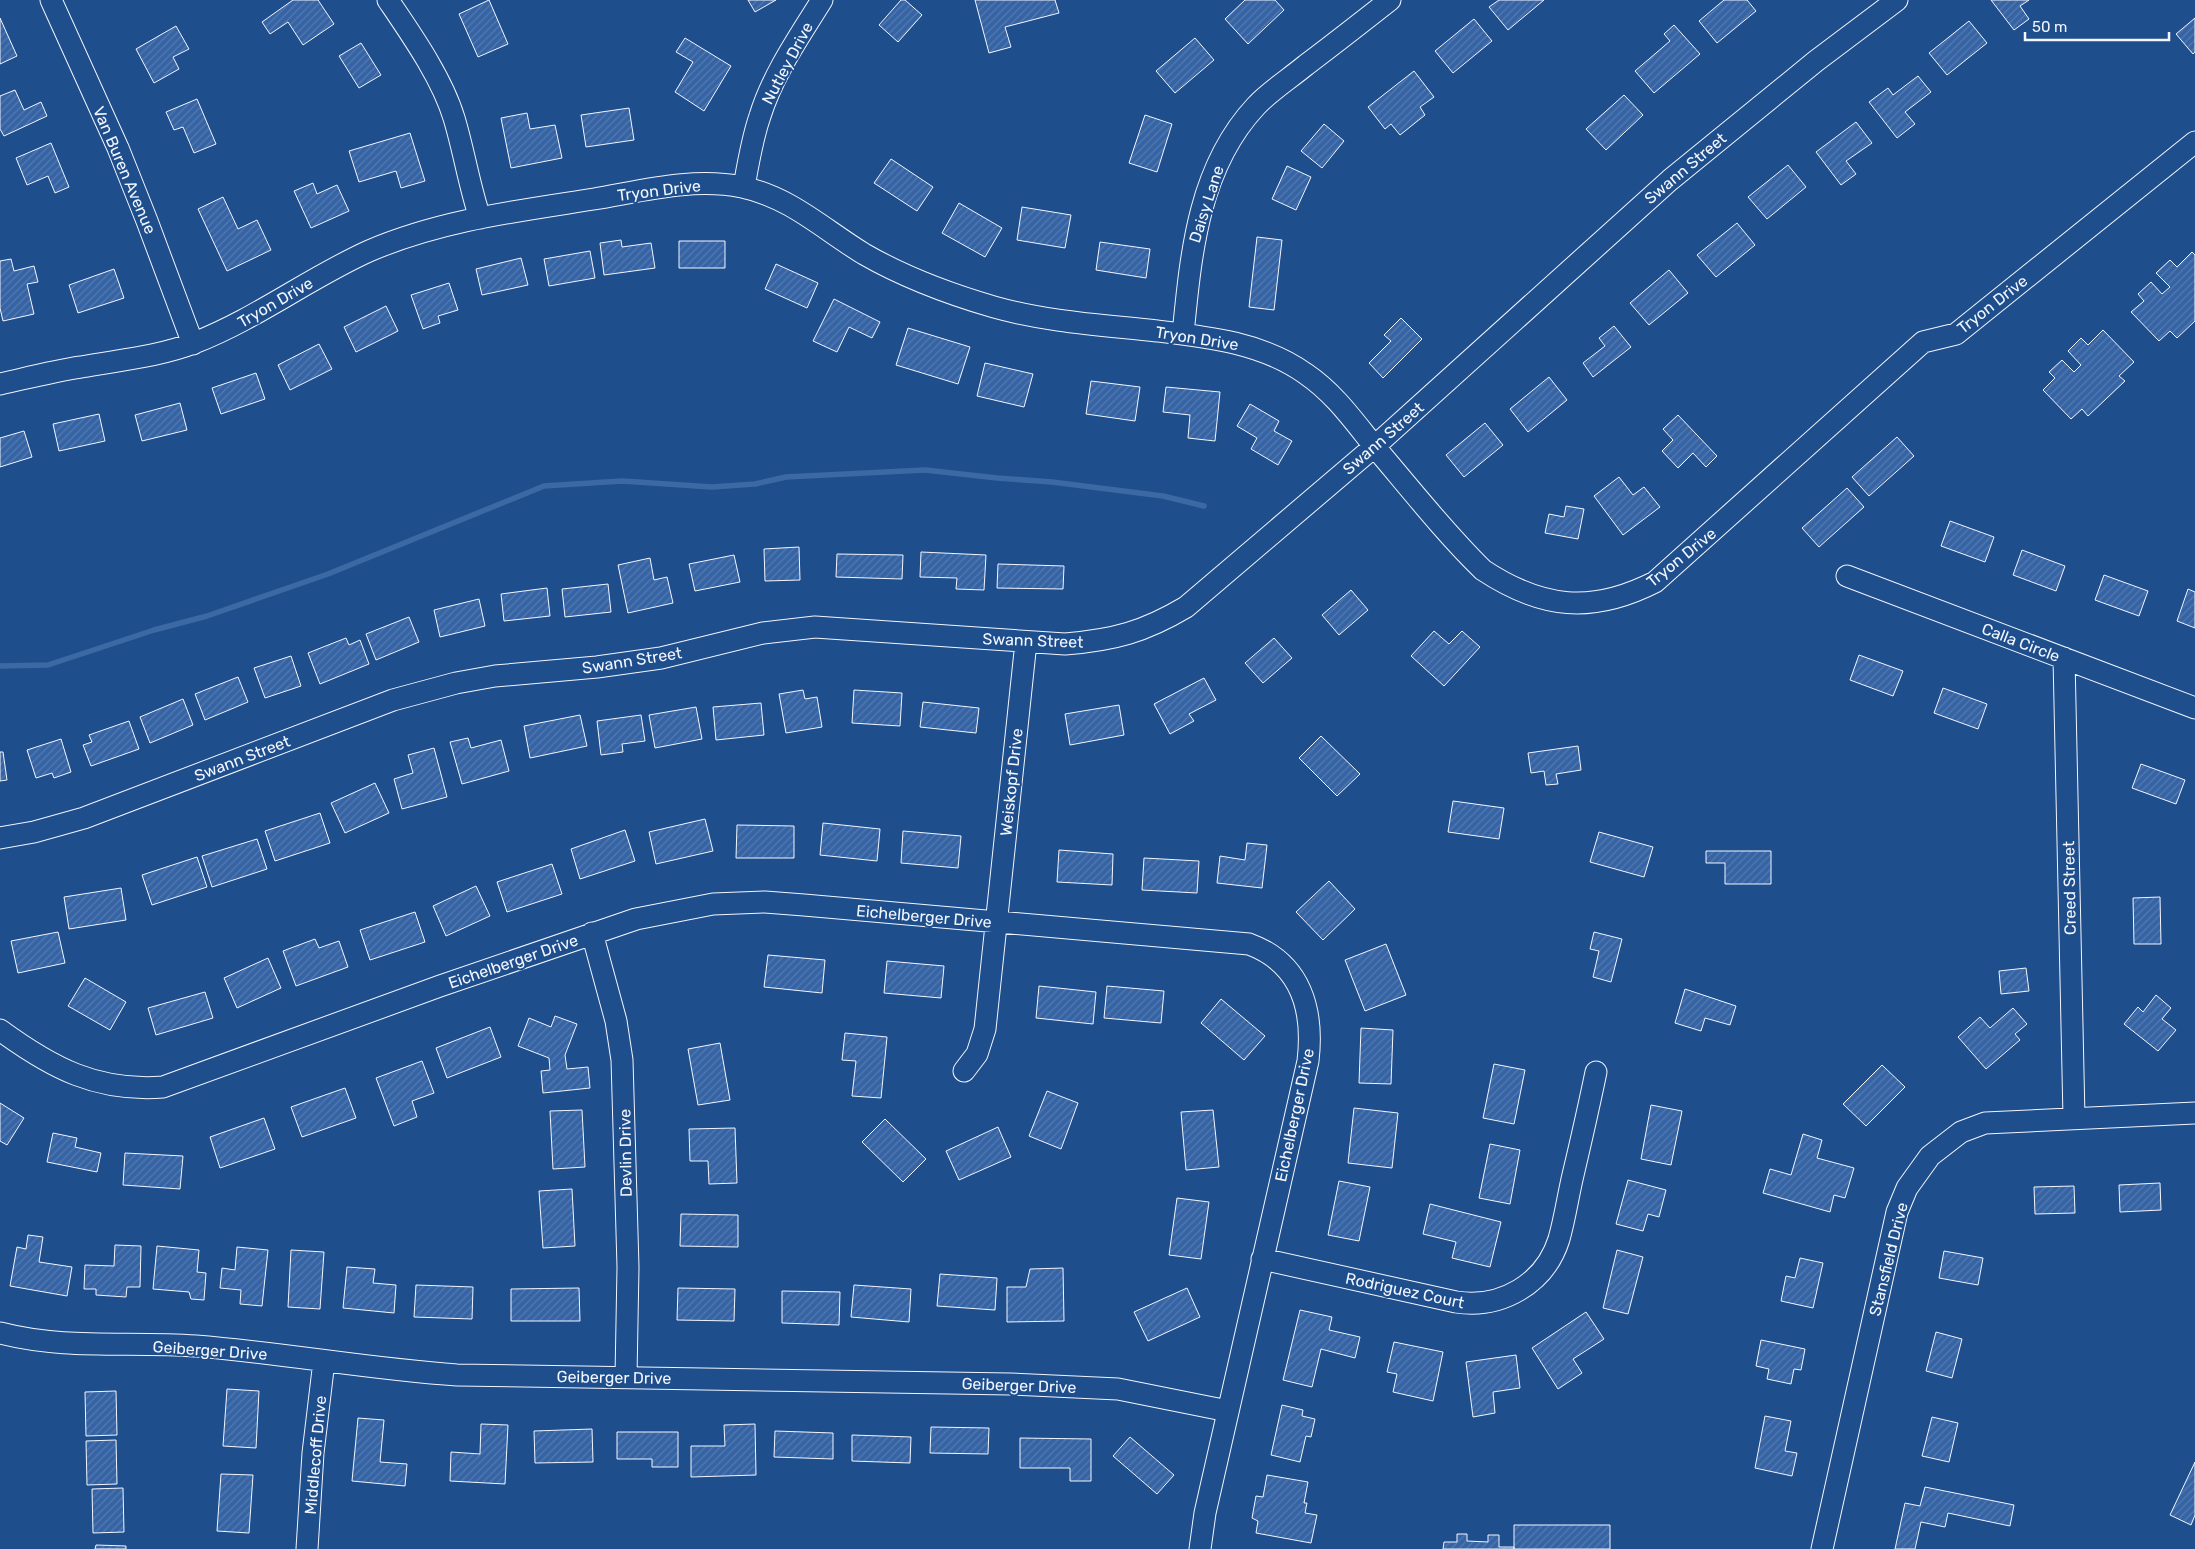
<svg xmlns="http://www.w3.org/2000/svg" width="2195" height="1549" font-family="Rubik,sans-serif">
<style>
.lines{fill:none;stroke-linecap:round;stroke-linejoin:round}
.stream{stroke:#3b69a3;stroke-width:5.5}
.building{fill:url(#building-hatch);stroke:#f2f6ff}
.minor-casing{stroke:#f2f6ff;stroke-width:23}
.minor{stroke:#1f4e8c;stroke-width:21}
.labels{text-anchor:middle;stroke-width:4;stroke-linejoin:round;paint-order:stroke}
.street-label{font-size:16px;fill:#f2f6ff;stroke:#1f4e8c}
</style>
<defs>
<pattern id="building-hatch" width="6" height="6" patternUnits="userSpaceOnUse" patternTransform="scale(1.25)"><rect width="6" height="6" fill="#3563a3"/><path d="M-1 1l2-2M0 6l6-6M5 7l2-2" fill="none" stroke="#537ab1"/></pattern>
</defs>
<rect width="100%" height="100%" fill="#1f4e8c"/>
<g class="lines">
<path class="stream" d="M0 666 48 665 154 630 207 616 328 574 544 486 622 481 712 487 755 484 786 477 925 470 997 478 1052 482 1163 496 1204 506"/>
</g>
<path class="building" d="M293 0H318L334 24 303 45 288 22 270 34 262 22Z
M489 0 508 44 478 57 459 14Z
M748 0H776L755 12Z
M901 0H905L922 15 898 42 879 25Z
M975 0H1055L1059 13 1005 27 1011 47 989 53Z
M1245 0H1275L1284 10 1248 44 1225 19Z
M1499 0H1544L1508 30 1489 7Z
M1724 0H1747L1756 11 1717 43 1699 21Z
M1991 0H2029L2020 6 2029 19 2014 30Z
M0 18 17 56 0 64Z
M2195 18V52L2193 54 2176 34Z
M1474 19 1492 41 1453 73 1435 51Z
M1969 21 1987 43 1947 75 1929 53Z
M1674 25 1700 54 1654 93 1635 71 1670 41 1664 34Z
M176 26 189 49 173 57 179 69 154 83 136 49Z
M685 38 731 66 704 111 675 92 693 62 676 52Z
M1195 38 1214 60 1175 93 1156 71Z
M361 43 381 75 359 88 339 56Z
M1414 71 1434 97 1420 107 1425 115 1400 135 1391 124 1385 129 1368 107Z
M1918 76 1931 92 1905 112 1915 124 1897 138 1869 102 1888 88 1893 95Z
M15 90 24 110 41 102 47 116 4 136 0 129V96Z
M1624 95 1643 115 1606 150 1586 129Z
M197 99 216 144 194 153 183 127 174 130 166 112Z
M629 108 634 140 586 147 581 115Z
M527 113 530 129 555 125 562 158 511 168 501 118Z
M1145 115 1172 124 1157 172 1129 163Z
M1856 122 1872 143 1846 161 1856 174 1841 185 1816 152Z
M1324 124 1344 141 1322 168 1301 151Z
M410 133 425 181 401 188 396 171 359 182 349 151Z
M51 143 69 187 55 193 48 176 27 185 16 158Z
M891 159 933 187 917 211 874 183Z
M1788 165 1806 187 1767 219 1748 197Z
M1287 166 1311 177 1296 210 1272 199Z
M313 183 317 194 337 185 349 211 311 228 294 191Z
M223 197 238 229 257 220 271 250 227 271 198 209Z
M959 203 1002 228 985 257 942 233Z
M1022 207 1071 215 1065 248 1017 240Z
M1737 223 1755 245 1716 277 1697 255Z
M1257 237 1282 240 1274 310 1249 307Z
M621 240 622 247 651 243 655 268 604 275 600 243Z
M679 241H725V268H679Z
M1100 242 1150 249 1146 278 1096 270Z
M590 251 595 278 549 286 544 259Z
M2192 252 2195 255V321L2177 338 2170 331 2159 341 2131 312 2144 301 2138 294 2151 282 2162 294 2170 287 2156 273 2170 260 2177 267Z
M521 258 528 285 482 295 476 269Z
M11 259 14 271 34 266 38 282 27 284 34 314 3 321 0 308V261Z
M776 264 818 283 807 308 765 289Z
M114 269 124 298 78 313 69 285Z
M1669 270 1688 293 1649 325 1630 303Z
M449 283 458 310 438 316 440 323 423 329 411 295Z
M834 299 880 322 872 338 849 327 837 352 813 341Z
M386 306 398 331 356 352 344 327Z
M1401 318 1422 339 1383 378 1369 363 1391 341 1384 335Z
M1614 326 1631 347 1593 377 1583 363 1605 346 1599 338Z
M908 328 970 347 958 384 896 365Z
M2103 330 2134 362 2119 376 2125 381 2088 416 2082 409 2071 419 2043 390 2055 378 2049 372 2062 360 2074 372 2081 365 2068 351 2081 338 2088 345Z
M319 344 332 369 290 390 278 365Z
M985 363 1033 374 1024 407 977 396Z
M256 373 265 399 221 414 212 388Z
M1549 377 1567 400 1528 432 1510 409Z
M1091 381 1140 387 1135 421 1086 414Z
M1166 387 1220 392 1215 441 1188 438 1190 415 1163 412Z
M180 403 187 430 142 441 135 415Z
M1250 404 1279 421 1274 431 1292 441 1278 465 1251 449 1257 438 1237 426Z
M99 414 105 441 59 451 53 424Z
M1678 415 1717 456 1706 467 1693 453 1678 468 1662 451 1673 440 1663 429Z
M1485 423 1503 445 1464 477 1446 455Z
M24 431 32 457 0 467V438Z
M1897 437 1914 456 1869 496 1852 477Z
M1619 477 1633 495 1644 487 1660 507 1623 535 1594 496Z
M1847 488 1864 507 1819 547 1802 528Z
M1566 506 1584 509 1578 539 1545 533 1549 514 1564 517Z
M1950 521 1994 537 1985 562 1941 546Z
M799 547 800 580 765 581 764 549Z
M2022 550 2065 566 2056 591 2013 575Z
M921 552 986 555 984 590 956 589 957 578 920 577Z
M837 554 903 555 902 579 836 577Z
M734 555 740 582 695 591 689 564Z
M650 558 654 580 667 577 673 603 628 613 618 565Z
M998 564 1064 566 1063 589 997 588Z
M2104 575 2148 591 2139 616 2095 600Z
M608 584 611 612 565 617 562 589Z
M547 588 550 616 504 621 501 594Z
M2188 589 2195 592V628L2177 621Z
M1351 590 1368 610 1339 635 1322 615Z
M479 599 485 626 440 637 434 610Z
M409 617 419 642 376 660 366 634Z
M1434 631 1449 644 1462 631 1480 647 1444 686 1411 656Z
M346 638 349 645 360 640 369 664 320 684 308 653Z
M1274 638 1292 658 1263 683 1245 663Z
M1859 655 1903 671 1893 696 1850 680Z
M291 656 301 686 265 698 254 668Z
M238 677 248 702 205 720 195 694Z
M1204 678 1216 700 1189 714 1194 721 1170 734 1154 704Z
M1943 688 1987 704 1978 729 1934 713Z
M803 690 805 699 817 697 822 727 786 733 779 694Z
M854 690 902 693 900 726 852 723Z
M183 699 193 725 150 743 140 717Z
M923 702 979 708 976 733 920 727Z
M761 703 764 735 716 740 713 707Z
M1119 705 1124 735 1070 745 1065 714Z
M696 707 702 739 655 748 649 715Z
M580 715 587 746 530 758 524 726Z
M641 715 645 741 622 744 623 752 601 755 597 721Z
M129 721 139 749 91 766 83 745 92 742 89 735Z
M1321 736 1360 774 1337 796 1299 758Z
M468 738 471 748 501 740 509 771 462 784 450 742Z
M61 739 71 772 54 778 52 773 36 778 27 750Z
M1578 746 1581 770 1556 774 1558 784 1546 785 1544 771 1531 773 1528 753Z
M434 748 447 797 402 809 394 779 413 773 408 755Z
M0 752H3L7 780 0 781Z
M2141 764 2185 780 2176 804 2132 788Z
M375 783 389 813 345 833 331 803Z
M1453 801 1504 808 1499 839 1448 832Z
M320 813 330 843 275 861 265 831Z
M705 819 713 851 656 864 649 832Z
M823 823 880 829 877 861 820 855Z
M737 825 794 826V858H736Z
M625 830 635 861 580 879 571 849Z
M903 831 961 836 958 868 901 863Z
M1599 832 1653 847 1644 877 1590 862Z
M257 839 267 869 212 887 202 856Z
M1247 843 1267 845 1262 888 1217 883 1220 856 1245 860Z
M1059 850 1113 854 1112 885 1057 882Z
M1706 851H1771V884H1725V863H1706Z
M197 857 207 887 152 905 142 875Z
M1144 858 1199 861 1197 893 1142 890Z
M552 864 562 894 507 912 497 882Z
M1329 881 1355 909 1323 940 1296 912Z
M476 886 490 916 446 936 433 906Z
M121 888 126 920 69 929 64 897Z
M2160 897 2161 944H2134L2133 898Z
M415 912 425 942 370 960 360 930Z
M58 932 65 963 18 973 11 941Z
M1594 932 1622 939 1611 982 1593 977 1599 951 1590 949Z
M315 939 319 948 339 941 348 967 296 986 283 951Z
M1386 944 1406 995 1365 1011 1345 960Z
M768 955 825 960 822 993 764 987Z
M268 958 281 988 237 1008 224 978Z
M887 961 944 966 941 998 884 993Z
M2026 968 2029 991 2001 994 1999 971Z
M85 978 126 1002 110 1030 68 1006Z
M1039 986 1096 992 1093 1024 1036 1018Z
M1107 986 1164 991 1161 1023 1104 1018Z
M1685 989 1736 1006 1730 1025 1705 1018 1701 1031 1675 1023Z
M205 992 213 1018 156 1035 148 1008Z
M2156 995 2171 1008 2162 1019 2176 1030 2158 1051 2124 1024 2138 1007 2143 1012Z
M1221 999 1265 1036 1244 1060 1201 1023Z
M2013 1008 2027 1024 2015 1034 2020 1040 1986 1069 1958 1037 1980 1017 1990 1028Z
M555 1016 577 1024 565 1055 567 1069 588 1067 590 1088 543 1093 541 1071 550 1070 549 1058 518 1046 529 1018 551 1027Z
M490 1027 501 1057 447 1078 436 1048Z
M1361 1028 1393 1030 1391 1084 1359 1083Z
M845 1033 887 1037 881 1098 852 1096 856 1061 842 1060Z
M720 1043 730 1100 698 1105 688 1049Z
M422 1061 434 1093 412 1101 417 1117 394 1126 376 1078Z
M1494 1064 1525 1070 1514 1124 1483 1118Z
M1882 1065 1905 1087 1866 1126 1843 1104Z
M345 1088 356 1118 302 1137 291 1107Z
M1047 1091 1078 1103 1061 1149 1029 1136Z
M0 1103 24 1118 7 1145 0 1141Z
M1651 1105 1682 1111 1671 1165 1641 1159Z
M1354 1108 1398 1113 1392 1168 1348 1163Z
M582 1110 585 1167 553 1169 550 1111Z
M1213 1110 1219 1167 1186 1170 1181 1112Z
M264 1118 275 1149 220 1168 210 1137Z
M885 1119 926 1159 903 1182 862 1142Z
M998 1127 1011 1157 959 1180 946 1151Z
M735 1128 737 1183 709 1184 708 1161H690L689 1129Z
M53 1133 77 1138 75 1147 101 1153 97 1172 47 1162Z
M1803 1134 1822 1140 1817 1158 1854 1168 1845 1198 1834 1195 1830 1212 1763 1193 1770 1169 1791 1175Z
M1490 1144 1520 1150 1510 1204 1479 1198Z
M125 1153 183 1156 180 1189 123 1185Z
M1628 1180 1666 1190 1659 1217 1648 1214 1643 1231 1616 1224Z
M1339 1181 1370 1187 1359 1241 1328 1235Z
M2160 1183 2161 1210 2120 1212 2119 1185Z
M2074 1186 2075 1213 2035 1214 2034 1187Z
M572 1189 575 1246 543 1248 539 1191Z
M1177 1198 1209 1202 1201 1259 1169 1255Z
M1430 1204 1501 1222 1490 1267 1452 1258 1456 1242 1423 1234Z
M681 1214 738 1215V1247L680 1246Z
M28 1235 43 1237 39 1262 72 1267 67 1296 10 1286 17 1247 26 1249Z
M115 1245 141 1246 140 1287H127L126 1297 96 1295V1289H84L85 1265 114 1266Z
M157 1246 199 1250 197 1272 206 1273 204 1300 191 1299 189 1292 153 1289Z
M237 1247 268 1250 262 1306 240 1304 241 1290 220 1288 222 1268 235 1270Z
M291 1250 324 1252 320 1309 288 1307Z
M1617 1250 1643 1257 1628 1314 1603 1308Z
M1944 1251 1983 1258 1978 1285 1939 1278Z
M1800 1258 1823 1263 1813 1308 1781 1301 1786 1276 1795 1278Z
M347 1267 375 1269 373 1283 396 1285 394 1313 343 1308Z
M1063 1268 1064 1321 1007 1322V1287H1026L1030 1269Z
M940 1274 997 1278 995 1310 937 1306Z
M416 1285 473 1287 472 1319 414 1317Z
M854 1285 911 1289 909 1322 851 1317Z
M579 1288 580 1321H511V1289Z
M678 1288 735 1289 734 1321 677 1320Z
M1187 1288 1200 1317 1148 1341 1134 1312Z
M782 1291 840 1292 839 1325 782 1323Z
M1300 1310 1332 1317 1329 1330 1360 1337 1355 1358 1321 1349 1312 1387 1283 1380Z
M1586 1312 1604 1339 1573 1359 1582 1373 1558 1389 1532 1348Z
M1936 1332 1962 1339 1952 1378 1926 1371Z
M1761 1340 1805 1349 1801 1370 1794 1369 1791 1384 1767 1379 1769 1369 1756 1366Z
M1394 1342 1443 1352 1433 1401 1393 1392 1397 1374 1387 1372Z
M1516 1355 1520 1388 1493 1392 1495 1413 1473 1417 1466 1362Z
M227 1389 259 1391 256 1448 223 1446Z
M116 1391 117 1435 86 1436 85 1392Z
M1282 1405 1303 1410 1302 1416 1315 1419 1311 1437 1306 1436 1300 1462 1271 1455Z
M1765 1416 1791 1421 1785 1451 1797 1453 1792 1476 1755 1468Z
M1932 1417 1958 1423 1949 1462 1922 1456Z
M358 1418 384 1420 380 1462 407 1464 405 1486 352 1481Z
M481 1424 508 1425 505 1484 450 1481 451 1452 480 1454Z
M755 1424 756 1475 691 1477V1446H725L724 1425Z
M931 1427 989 1428 988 1454 930 1453Z
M592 1429 593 1462 535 1463 534 1431Z
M775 1431 833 1433V1459L774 1457Z
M617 1432H678V1467H652V1459H617Z
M852 1435 911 1437 910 1463 852 1461Z
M1130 1437 1174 1475 1157 1494 1113 1456Z
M1020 1438 1091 1439V1481H1070V1468H1020Z
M116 1440 117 1484 87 1485 86 1441Z
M2195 1462V1515L2191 1525 2170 1515Z
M221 1474 253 1475 249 1533 217 1531Z
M1267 1475 1308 1482 1304 1503H1307L1305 1513 1317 1515 1311 1543 1256 1533 1258 1521 1252 1518 1256 1496 1263 1497Z
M1925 1487 2014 1505 2010 1526 1948 1513 1945 1527 1921 1522 1915 1549H1895L1905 1503 1920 1506Z
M123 1488 124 1532 93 1533 92 1489Z
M1514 1525H1610V1549H1514Z
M1457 1534H1467V1541L1488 1542V1535H1499V1547H1514V1549H1443L1444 1542H1457Z
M96 1545 126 1546V1549H95Z"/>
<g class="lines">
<defs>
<path id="minor" d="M51 0 118 148 147 221 193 344
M388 0C411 34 442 78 454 118 464 151 469 185 480 218
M744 187C748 164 752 139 760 116 773 74 799 37 822 0
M1183 334C1191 254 1198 168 1256 106 1270 91 1289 79 1306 65 1334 44 1362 22 1390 0
M0 384C27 378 54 371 81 367 119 360 157 357 194 343 256 319 309 278 369 251 441 220 518 211 594 199 642 191 693 177 742 187 790 197 823 229 864 254 904 277 949 294 994 307 1047 322 1103 325 1157 331 1209 337 1263 343 1306 374 1334 393 1353 420 1374 446 1409 487 1444 532 1483 570 1542 609 1592 614 1655 582L1923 342 1956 334 2195 142
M1847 576 2195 708
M2064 658 2074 1118
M0 838 34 832 84 818 393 700 456 683 495 676 597 667 661 658 763 633 815 627 1065 644C1114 640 1144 632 1186 607L1375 446 1670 180 1816 61 1897 0
M592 933 616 1021 622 1060 628 1267 626 1377
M0 1030C52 1068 97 1092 163 1087L440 986 636 919 713 904 765 902 804 905 1249 944C1301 963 1314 1010 1308 1061L1205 1513 1200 1549
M964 1071 977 1054 985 1029 1026 642
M1262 1259 1456 1302C1501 1309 1545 1284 1559 1239 1565 1218 1568 1196 1573 1175 1581 1141 1589 1106 1596 1072
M0 1333C65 1350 130 1341 196 1346 284 1353 369 1369 457 1375L1010 1384 1118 1389 1228 1411
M307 1549 313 1453 324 1361
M1822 1549 1897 1212 1907 1188 1930 1156 1961 1132 1985 1123 2195 1113"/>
</defs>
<use href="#minor" class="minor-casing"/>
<use href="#minor" class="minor"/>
</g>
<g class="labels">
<g class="street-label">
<text transform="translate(787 63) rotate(-62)" y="6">Nutley Drive</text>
<text transform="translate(1685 168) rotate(-40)" y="6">Swann Street</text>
<text transform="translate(125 170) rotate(67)" y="6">Van Buren Avenue</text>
<text transform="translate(659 190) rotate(-7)" y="6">Tryon Drive</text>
<text transform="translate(1206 204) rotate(-72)" y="6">Daisy Lane</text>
<text transform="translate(275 302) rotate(-30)" y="6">Tryon Drive</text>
<text transform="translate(1992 304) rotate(-38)" y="6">Tryon Drive</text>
<text transform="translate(1197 338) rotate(9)" y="6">Tryon Drive</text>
<text transform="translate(1383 438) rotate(-41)" y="6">Swann Street</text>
<text transform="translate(1681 557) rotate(-39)" y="6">Tryon Drive</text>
<text transform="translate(1033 640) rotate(2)" y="6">Swann Street</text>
<text transform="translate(2021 642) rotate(21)" y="6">Calla Circle</text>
<text transform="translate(632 660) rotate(-9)" y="6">Swann Street</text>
<text transform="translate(242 758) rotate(-21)" y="6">Swann Street</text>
<text transform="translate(1011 782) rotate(-84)" y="6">Weiskopf Drive</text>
<text transform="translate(2069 888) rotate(-91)" y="6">Creed Street</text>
<text transform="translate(924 916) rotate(5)" y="6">Eichelberger Drive</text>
<text transform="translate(513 961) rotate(-19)" y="6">Eichelberger Drive</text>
<text transform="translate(1294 1115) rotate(-78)" y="6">Eichelberger Drive</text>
<text transform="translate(625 1153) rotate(-91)" y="6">Devlin Drive</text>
<text transform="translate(1888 1259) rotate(-76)" y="6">Stansfield Drive</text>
<text transform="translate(1405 1290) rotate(12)" y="6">Rodriguez Court</text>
<text transform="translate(210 1350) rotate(4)" y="6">Geiberger Drive</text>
<text transform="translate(614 1377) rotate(1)" y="6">Geiberger Drive</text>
<text transform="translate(1019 1385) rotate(2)" y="6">Geiberger Drive</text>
<text transform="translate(315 1455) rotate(-85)" y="6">Middlecoff Drive</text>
</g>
</g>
<path d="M2025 32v8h144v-8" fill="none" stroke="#f2f6ff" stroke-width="2.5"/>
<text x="2032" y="32" font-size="15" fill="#f2f6ff" stroke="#1f4e8c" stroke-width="4" paint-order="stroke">50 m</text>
</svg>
